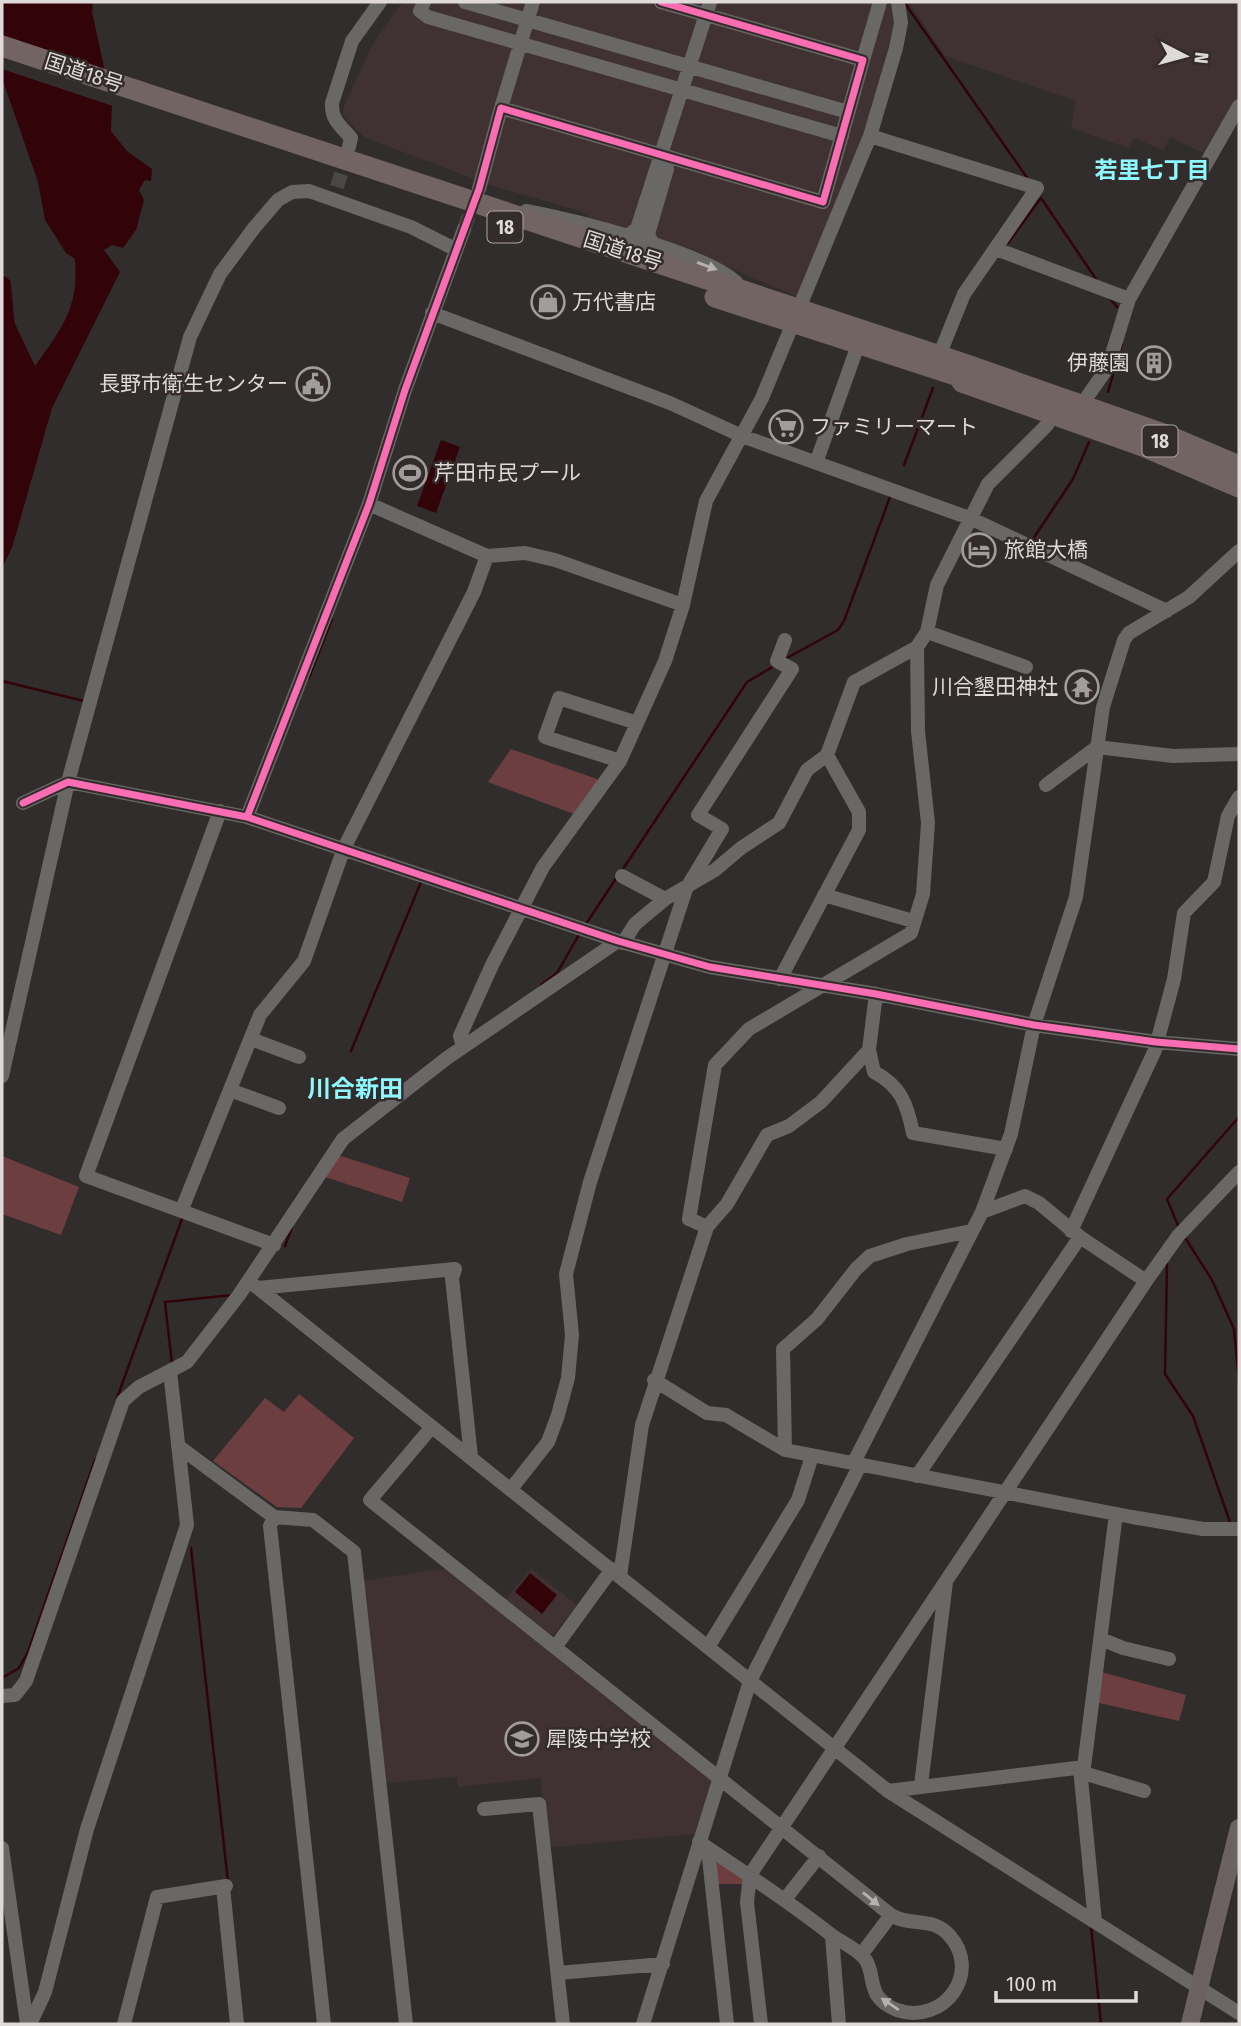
<svg xmlns="http://www.w3.org/2000/svg" width="1241" height="2026" font-family="'Fira Sans Condensed','Noto Sans JP',sans-serif">
<style>
.built{fill:#403232}
.green{fill:#6d3e3f}
.water{fill:#320409}
.pier{fill:#322d2d}
.lines{fill:none;stroke-linecap:round;stroke-linejoin:round}
.stream{stroke:#320409;stroke-width:2.5}
.river{stroke:#320409;stroke-width:18}
.minor-tunnel{stroke:#4c4747;stroke-width:14;stroke-dasharray:14 7;stroke-linecap:butt}
.minor{stroke:#6a6767;stroke-width:14}
.major{stroke:#6d6262;stroke-width:18}
.highway{stroke:#736464;stroke-width:21}
.cycleway-casing{stroke:#342b2b;stroke-width:11}
.cycleway{stroke:#f96db3;stroke-width:7}
.oneway{fill:#b6b1b1}
.labels{text-anchor:middle;stroke-width:5;stroke-linejoin:round;paint-order:stroke}
.shield{fill:#342b2b;stroke:#aca5a5;stroke-width:2}
.shield-label{font-size:19px;font-weight:bold;fill:#dfd9d9}
.street-label{font-size:21px;fill:#dfd9d9;stroke:#342b2b}
.poi-label{font-size:21px;fill:#dfd9d9;stroke:#342b2b;text-anchor:start}
.neighbourhood-label{font-size:23px;font-weight:bold;fill:#8df8fe;stroke:#342b2b}
.quarter-label{font-size:24px;font-weight:bold;fill:#8df8fe;stroke:#342b2b}
</style>
<rect width="100%" height="100%" fill="#322d2d"/>
<path class="built" d="M410 2H895L896 38 866 134 798 297 705 257 590 218 580 211 490 185 364 137 344 117 343 109 372 45 400 5Z
M909 2H1239V99L1206 154 1170 137 1163 150 1134 138 1128 148 1071 128 1076 101 945 56Z
M450 1568 713 1780 694 1834 553 1847 549 1844 540 1778 458 1787 457 1777 383 1783 361 1581Z
M531 1569 577 1605 554 1634 550 1635 505 1600Z"/>
<path class="green" d="M511 749 600 780 574 814 488 782Z
M338 1155 410 1178 402 1202 325 1177Z
M2 1156 79 1187 61 1235 2 1214Z
M299 1394 354 1438 301 1508 277 1507 213 1461 265 1398 284 1412Z
M1101 1672 1186 1695 1179 1721 1095 1702Z
M715 1858 742 1878 743 1884H713Z"/>
<path class="water" d="M2 2H93L92 12 112 104 111 131 127 151 152 169 151 181 145 180 139 190 144 200 136 230 123 248 112 245 104 250 120 272 52 408 12 548 2 568V304L8 309 35 366C62 328 79 308 75 259L66 253 45 220 38 182 2 78Z
M441 440 460 447 436 513 417 506Z
M530 1573 557 1595 542 1614 515 1592Z"/>
<path class="pier" d="M2 35 109 71 116 107 2 69Z"/>
<g class="lines">
<path class="stream" d="M904 2 1028 179
M1041 198 1096 279
M1008 243 1040 199
M1109 297 1117 307
M1108 392 1122 344
M904 465 933 388
M1033 539 1073 479 1089 442
M785 659 838 630 844 621 890 497
M309 678 332 619
M2 681 84 701
M621 872 747 682 774 666
M586 924 617 877
M541 985 557 973 580 933
M351 1051 421 882
M1179 1228 1167 1199 1239 1117
M1184 1236 1212 1280 1234 1329 1239 1383
M285 1246 292 1227
M1167 1263 1165 1374 1193 1416 1231 1525
M172 1364 165 1302 232 1295
M117 1398 183 1216
M191 1548 228 1882
M2 1678 19 1668 28 1652 95 1460
M1091 1926 1101 2024"/>
<path class="river" d="M2 285 6 330"/>
<path class="minor-tunnel" d="M337 187 348 151
M464 229 477 193"/>
<path class="minor" d="M424 2 420 11 428 17 842 136
M465 2 848 112
M863 60 880 2
M501 108 533 2
M870 136 1037 188 964 294 939 356
M349 147 351 138C341 126 331 120 332 103L352 41 380 2
M479 189 501 108 823 202 863 60 661 2
M526 211C574 220 704 252 737 283
M625 237 637 229 710 2
M654 247 648 234 667 169 663 154
M996 249 1129 299 1108 367 1087 397
M1129 299 1239 106
M432 313 670 403 742 436 972 519 1167 611
M816 463 858 345
M487 556 525 553 555 560 683 605
M927 632 1026 667
M620 761 545 737 559 698 637 723
M1046 785 1097 747 1173 756 1239 754
M23 803 68 782 247 817 618 941 710 967 876 994 1034 1025 1156 1042 1239 1049
M220 811 86 1176 274 1245
M247 817 369 504 405 390 464 229
M622 876 665 899
M824 895 913 921
M623 943 635 924 665 899 715 870 741 848 779 823 807 770 827 755 854 682 917 647 927 632 937 585 988 484 1047 425 1053 413
M780 979 859 830V812L827 755
M251 1039 299 1057
M463 1047 460 1036 492 965 543 867 620 761 665 661 683 605 706 501 762 398 870 136 896 48 901 23 898 2
M869 1050 874 1072C901 1086 907 1104 913 1133L1006 1149
M2 1076 68 782 190 337 220 274 254 228 278 200 292 192 309 191 411 227 455 249
M230 1090 279 1108
M182 1209 260 1015 304 961 344 848 474 592 487 556 369 504
M982 1212 1025 1196 1039 1203 1080 1237 1146 1281
M707 1227 689 1219 715 1065 749 1029 911 933 923 894 928 823 918 731 917 647
M1071 1231 1155 1050 1174 979 1184 913 1214 882 1228 816 1239 797
M255 1286 258 1288 455 1269 452 1278 471 1457
M258 1288 888 1791 1239 2013
M654 1380 707 1413 726 1415 785 1450 1132 1517 1203 1529H1239
M431 1428 370 1500 891 1915C910 1927 932 1916 949 1935 983 1972 944 2026 897 2010 864 1997 877 1975 865 1959 858 1949 840 1942 830 1934 788 1901 744 1872 699 1842
M178 1446 274 1517 313 1520 354 1552 406 2024
M785 1450 783 1349 817 1319 856 1269 870 1256 907 1244 971 1231
M853 1464 982 1212 1011 1134 1034 1025 1076 897 1103 707 1124 640 1129 633 1189 597 1239 551
M917 1476 1080 1237
M511 1489 548 1442 558 1415 568 1378 572 1335 566 1274 590 1182 686 889 722 829 698 815 792 669 777 661 785 640
M274 1517 270 1526 324 2024
M620 1576 642 1425 707 1227 727 1204 767 1135 789 1126 821 1102 869 1050 876 994
M1101 1639 1123 1648 1169 1659
M556 1646 612 1569
M708 1647 798 1500 812 1456
M2 1696 15 1695 26 1681 123 1401 139 1387 187 1362 239 1295 343 1139 447 1058 618 941
M1080 1768 1095 1922
M1080 1772 1144 1791
M921 1785 946 1582
M888 1791 1084 1767 1116 1514
M484 1809 539 1804 563 2024
M2 1848 27 2024
M708 1849 727 2024
M223 1887 237 2024
M786 1898 819 1856
M832 1936 839 2024
M861 1955 891 1915
M558 1973 663 1964
M30 2024 45 1992 87 1829 187 1525 170 1371
M124 2024 157 1897 226 1886
M643 2024 750 1681 860 1465
M761 2024 747 1902 750 1875 1146 1281 1178 1236 1239 1172"/>
<path class="major" d="M1190 2024 1239 1828"/>
<path class="highway" d="M2 46 964 364 1166 435 1239 466
M715 297 977 382
M962 382 1143 446 1239 487"/>
<defs>
<path id="cycleway" d="M23 803 68 782 247 817 618 941 710 967 876 994 1034 1025 1156 1042 1239 1049
M247 817 369 504 405 390 479 189 501 108 823 202 863 60 661 2"/>
</defs>
<use href="#cycleway" class="cycleway-casing"/>
<use href="#cycleway" class="cycleway"/>
</g>
<defs><path id="oneway-solid" d="M-6-.8H1V-3.2L6.5 0L1 3.2V.8H-6Z" transform="scale(1.75)"/></defs>
<g class="oneway">
<use href="#oneway-solid" transform="translate(707 266) rotate(20)"/>
<use href="#oneway-solid" transform="translate(871 1899) rotate(39)"/>
<use href="#oneway-solid" transform="translate(890 2004) rotate(-146)"/>
</g>
<defs>
<symbol id="shop-ring" viewBox="-11 -11 22 22"><circle r="9.5" fill="#342b2b" stroke="#a29d9d" stroke-width="1.5"/><path d="M-5-2.5h2.3a2.7 3.5 0 0 1 5.4 0H5L5.5 6h-11ZM-1.5-2.5h3a1.5 2.3 0 0 0-3 0Z" fill="#a29d9d"/></symbol>
<symbol id="building-ring" viewBox="-11 -11 22 22"><circle r="9.5" fill="#342b2b" stroke="#a29d9d" stroke-width="1.5"/><path d="M-4-6H4V6H1V3H-1V6H-4ZM-2.5-4.3h1.7v1.8h-1.7ZM.8-4.3h1.7v1.8H.8ZM-2.5-1h1.7V.8h-1.7ZM.8-1h1.7V.8H.8Z" fill="#a29d9d"/></symbol>
<symbol id="civic-ring" viewBox="-11 -11 22 22"><circle r="9.5" fill="#342b2b" stroke="#a29d9d" stroke-width="1.5"/><path d="M-.6-6.5H3V-4.5H.6V-3L4-1V1h2V6H-6V1h2V-1L-.6-3ZM-1.2 2.5V6h2.4V2.5Z" fill="#a29d9d"/></symbol>
<symbol id="supermarket-ring" viewBox="-11 -11 22 22"><circle r="9.5" fill="#342b2b" stroke="#a29d9d" stroke-width="1.5"/><path d="M-6-5.5h2.5l.6 2H6L4.5 2H-2.5L-4.4-4H-6ZM-1.5 3.2a1.3 1.3 0 1 0 .1 0ZM3 3.2a1.3 1.3 0 1 0 .1 0Z" fill="#a29d9d"/></symbol>
<symbol id="stadium-ring" viewBox="-11 -11 22 22"><circle r="9.5" fill="#342b2b" stroke="#a29d9d" stroke-width="1.5"/><path d="M0-5a6.5 5 0 1 0 0 10a6.5 5 0 1 0 0-10ZM-3.5-1.8h7v3.6h-7Z" fill="#a29d9d"/></symbol>
<symbol id="hotel-ring" viewBox="-11 -11 22 22"><circle r="9.5" fill="#342b2b" stroke="#a29d9d" stroke-width="1.5"/><path d="M-6-4.5h1.5V1H6V5H4.5V3h-9V5H-6ZM-4 0a1.8 1.8 0 1 1 3.6 0ZM.5 0V-2.5h3Q6-2.5 6 0Z" fill="#a29d9d"/></symbol>
<symbol id="temple-ring" viewBox="-11 -11 22 22"><circle r="9.5" fill="#342b2b" stroke="#a29d9d" stroke-width="1.5"/><path d="M0-6L5-2H3V0L6.5 2.5H4V6H1.5V3h-3V6H-4V2.5H-6.5L-3 0V-2H-5Z" fill="#a29d9d"/></symbol>
<symbol id="school-ring" viewBox="-11 -11 22 22"><circle r="9.5" fill="#342b2b" stroke="#a29d9d" stroke-width="1.5"/><path d="M0-5L7-2L0 1L-7-2ZM-4 1L0 2.5L4 1V4Q0 6-4 4Z" fill="#a29d9d"/></symbol>
</defs>
<g fill-rule="evenodd">
<use href="#shop-ring" x="529" y="283" width="38" height="38"/>
<use href="#building-ring" x="1135" y="344" width="38" height="38"/>
<use href="#civic-ring" x="294" y="365" width="38" height="38"/>
<use href="#supermarket-ring" x="767" y="408" width="38" height="38"/>
<use href="#stadium-ring" x="391" y="454" width="38" height="38"/>
<use href="#hotel-ring" x="960" y="531" width="38" height="38"/>
<use href="#temple-ring" x="1063" y="668" width="38" height="38"/>
<use href="#school-ring" x="503" y="1720" width="38" height="38"/>
</g>
<g class="labels">
<g class="shield">
<rect x="487.5" y="211.5" width="35" height="31" rx="5"/>
<rect x="1142.5" y="425.5" width="35" height="31" rx="5"/>
</g>
<g class="shield-label">
<text x="505" y="234">18</text>
<text x="1160" y="448">18</text>
</g>
<g class="street-label">
<text transform="translate(84 73) rotate(18)" y="7">国道18号</text>
<text transform="translate(623 251) rotate(18)" y="7">国道18号</text>
</g>
<g class="poi-label">
<text x="572" y="309">万代書店</text>
<text x="1130" y="370" text-anchor="end">伊藤園</text>
<text x="288" y="391" text-anchor="end">長野市衛生センター</text>
<text x="810" y="434">ファミリーマート</text>
<text x="434" y="480">芹田市民プール</text>
<text x="1004" y="557">旅館大橋</text>
<text x="1058" y="694" text-anchor="end">川合墾田神社</text>
<text x="546" y="1746">犀陵中学校</text>
</g>
<g class="neighbourhood-label">
<text x="1152" y="178">若里七丁目</text>
</g>
<g class="quarter-label">
<text x="355" y="1097">川合新田</text>
</g>
</g>
<rect width="1241" height="2026" fill="none" stroke="#dfd9d9" stroke-width="7"/>
<g transform="translate(1185 56) rotate(96)" stroke="#342b2b" stroke-width="5" paint-order="stroke">
<path d="M0-5L12 26L0 18L-12 26Z" fill="#dfd9d9"/>
<text y="-10" font-size="19" font-weight="bold" text-anchor="middle" fill="#dfd9d9">N</text>
</g>
<path d="M996 1991v10h140v-10" fill="none" stroke="#dfd9d9" stroke-width="3.5"/>
<text x="1006" y="1991" font-size="21" fill="#dfd9d9" stroke="#342b2b" stroke-width="5" paint-order="stroke">100 m</text>
</svg>
